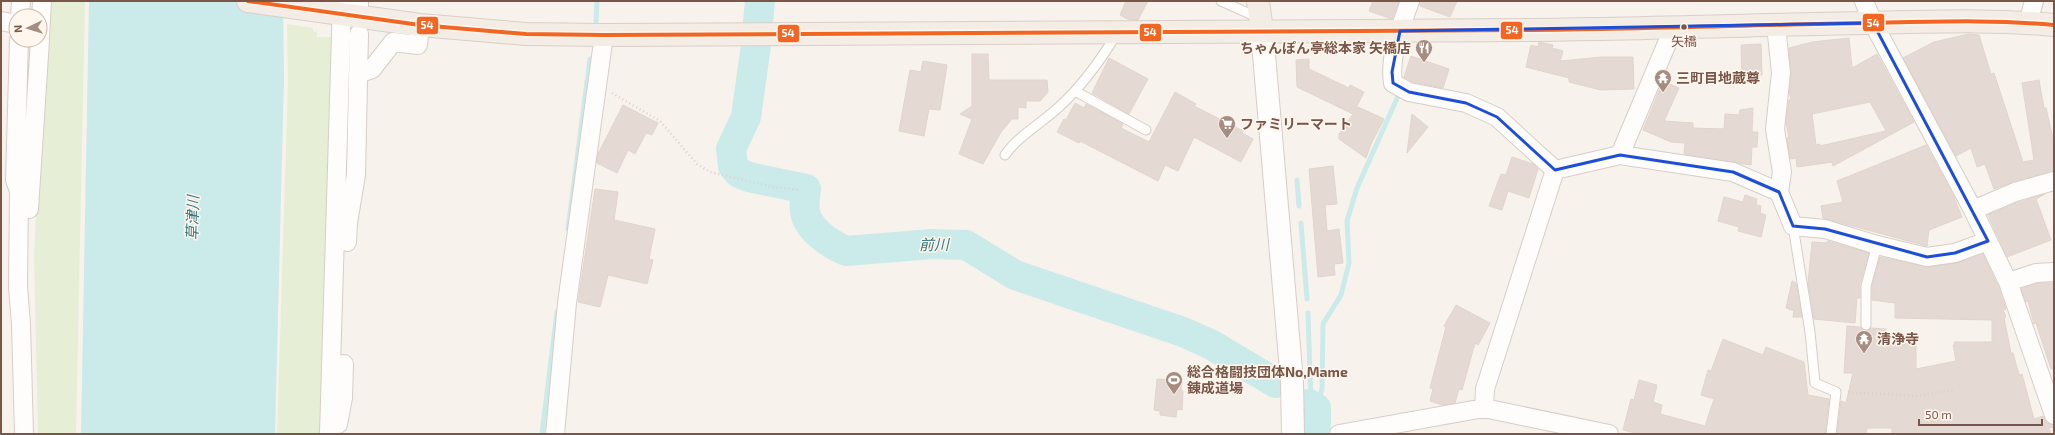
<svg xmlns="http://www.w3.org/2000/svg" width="2055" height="435" font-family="'Exo 2','Noto Sans JP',sans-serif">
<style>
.green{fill:#e6efd5}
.water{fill:#cbeaea}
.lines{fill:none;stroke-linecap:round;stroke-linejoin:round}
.stream{stroke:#cbeaea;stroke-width:5}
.river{stroke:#cbeaea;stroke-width:30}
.building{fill:#e5dad3;stroke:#e1d4cd;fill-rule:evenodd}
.service-casing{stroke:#d7cdc8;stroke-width:11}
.minor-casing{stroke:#d7cdc8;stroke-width:20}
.tertiary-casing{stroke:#d7cdc8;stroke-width:24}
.primary-casing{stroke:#dacfc9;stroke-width:24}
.path{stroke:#dbd1cd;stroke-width:2.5;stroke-dasharray:1 3;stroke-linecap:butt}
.service{stroke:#fefdfc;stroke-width:9}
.minor{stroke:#fefdfc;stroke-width:18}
.tertiary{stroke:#fefdfc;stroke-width:22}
.primary{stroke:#f3ede5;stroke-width:22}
.bus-1-casing{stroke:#fff7ee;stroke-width:7}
.bus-1{stroke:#f26522;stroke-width:4}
.marked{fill:none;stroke:#1d4ed8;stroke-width:3;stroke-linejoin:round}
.bus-dot{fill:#795648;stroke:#fff7ee;stroke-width:1.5}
.labels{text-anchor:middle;stroke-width:3;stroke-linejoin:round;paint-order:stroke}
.bus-label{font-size:13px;fill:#795648;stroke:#fff7ee}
.poi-label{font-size:14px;font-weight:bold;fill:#795648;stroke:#fff7ee;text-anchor:start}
.water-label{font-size:15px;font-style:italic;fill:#3a7980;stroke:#fff7ee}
.line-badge{stroke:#fff7ee;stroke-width:1.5}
.badge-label{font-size:11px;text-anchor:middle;font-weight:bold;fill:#fff}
</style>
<rect width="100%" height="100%" fill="#f8f2ec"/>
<path class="green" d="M47 1H85L76 434H38L34 255Z
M287 24 313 28V31L317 32V37H334L320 434H277L288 81Z"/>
<path class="water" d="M89 1H283L284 79 275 434H81Z"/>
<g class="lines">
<path class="stream" d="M596 22 597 1
M1297 180 1299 206
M1301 223 1307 299
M568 229 590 59
M1308 313 1311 404
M1316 408 1322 389 1323 324 1341 295 1349 263 1347 221 1357 188 1399 94
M542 434 557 312"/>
<path class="river" d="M758 23 760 1
M756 45 746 117 731 149 733 166 739 173 749 177 806 189C805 196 804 204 805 211 807 229 830 244 846 251L932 244 966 245 1015 275 1183 332 1212 345 1276 383
M1309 404 1316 408V428"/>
</g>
<path class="building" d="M1126 1H1148L1138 20 1127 19 1120 15Z
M1373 1H1399L1392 19 1369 11Z
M1420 1H1457L1450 17 1420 6Z
M1969 34 1979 35 1991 74 1994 73 2023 162 2034 160 2022 83 2039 80 2044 108H2046L2054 143V171L2012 182 1994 189 1985 164 1977 167 1971 148 1956 156 1903 58 1934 42Z
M1849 38 1852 68 1877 54 1914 122 1833 166 1832 162 1797 167 1796 158 1790 159 1787 138 1789 137 1786 122 1789 100 1791 99 1789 92 1791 72 1789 48 1812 42ZM1870 102 1886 131 1820 146V144L1816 145 1812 114Z
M1539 42 1553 45 1552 48 1563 51 1560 61 1602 57H1633L1634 89 1601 90 1569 82V78L1526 67 1531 45 1538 47Z
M1761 44 1762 75H1755V83H1742L1741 45Z
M972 54H988L989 80H1047L1048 92 1040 101H1026V108L1018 107V119H1012L1001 132 983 164 959 154 972 119 960 114 972 106Z
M1411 56 1449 69 1443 88 1413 82 1404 77Z
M1109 58 1148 79 1129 114 1092 93Z
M1309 59V69L1349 88 1350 85 1364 92 1355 110 1358 107 1384 119 1371 144 1366 158 1339 139V134L1353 114 1297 87 1296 60Z
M923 61 947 65 940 110 929 109 924 136 899 131 910 70 921 72Z
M1663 81 1679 88 1664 121 1693 123V128L1724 129 1725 114 1739 115 1740 110 1753 108 1752 132H1758L1757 147H1752L1751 165 1684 154 1685 143 1671 142 1643 130Z
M1175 92 1196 104 1194 106 1243 131 1242 133 1253 139 1241 162 1194 137 1178 171 1165 165 1158 181 1080 141 1079 143 1057 132 1064 119 1066 120 1075 103 1084 108 1086 104 1123 124 1121 128 1149 142Z
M623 105 658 123 652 135 646 133 635 154 628 150 617 173 597 163 598 154Z
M1412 114 1428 127 1407 153Z
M1926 145 1953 195 1962 217 1929 230 1927 246 1823 218 1821 206 1843 202 1837 181Z
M1512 157 1533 164 1538 169 1529 198 1508 191 1502 210 1489 206 1501 174 1506 175Z
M1333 166 1337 204 1325 205 1327 231 1339 229 1343 263 1334 264 1335 275 1318 277 1309 169Z
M595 189 618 192 614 220 655 229 649 259 653 260 647 284 608 275 600 307 578 302Z
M2045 194 2036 199 2051 240 2007 257 1988 215 2019 202Z
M1745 195 1757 199 1756 205 1761 206 1760 213 1766 215 1761 237 1738 231 1739 227 1718 221 1724 197 1743 202Z
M1827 241 1869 253 1860 284V298H1857L1855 323 1814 319 1808 283 1812 242 1827 243Z
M1983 254 1998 286 2006 309 2003 310 2006 317 2004 318 2011 353H2013L2019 375 2022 374 2034 419 2043 416 2047 423 2054 425V427L2049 428 2051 434H1892V428H1867L1866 434H1837L1841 401 1846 403 1853 373H1844L1847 326 1860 327 1866 331 1871 328 1886 329 1884 343H1916V369L1956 361 1953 345H1955L1954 342H1992V320L1895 318V303L1872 300V287L1880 257 1928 267 1957 263Z
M1792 281 1796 283 1802 317H1793L1794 311 1786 308Z
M2038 283H2054V369H2051L2036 323 2034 324 2028 301 2026 302 2021 289Z
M1456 305 1490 323 1478 345 1475 343 1462 390 1459 389 1455 403 1442 405 1430 401 1433 389 1430 388 1446 327 1444 326Z
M1723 339 1763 355 1766 347 1804 362 1808 395 1829 399 1825 434H1639L1623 430 1631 399 1634 400 1639 380 1657 385 1653 402 1662 405 1660 414 1705 426 1714 399 1701 395 1708 370 1711 371Z
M1157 379 1182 381 1181 390 1183 391 1182 410 1177 409 1176 417 1160 415V411L1154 410Z"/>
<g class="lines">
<defs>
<path id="service" d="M1221 1 1259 18
M1075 91 1146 130
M1005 155C1019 135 1042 123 1060 106 1083 85 1100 61 1116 35
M1793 226 1810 332 1815 383 1836 392 1831 434
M1866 325V286L1877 245"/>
<path id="minor" d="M1410 1C1401 26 1389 56 1393 83L1409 92 1466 103 1497 117 1555 170
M1864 1 1873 23 1973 210 2008 282 2054 415
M359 6V1
M20 16 21 1
M1 21 16 24
M2028 23 2034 1
M1776 25 1781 73 1775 129 1782 172 1779 192
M40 37 42 1
M19 40 15 180 19 191 18 287 21 324 24 434
M358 74 372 69 393 42 418 45 420 25
M1620 155 1673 29
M29 209 40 40
M1973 210 2015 192 2054 181
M347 242 348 223 356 175 359 34
M2008 282 2036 273 2054 272
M1484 408 1485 389 1555 170 1620 155 1733 172 1779 192 1793 226 1825 229 1877 245 1927 257 1955 253 1988 241
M338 424 343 398 344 364
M329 434 342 1
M555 434 567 303 604 35
M1339 434 1484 408 1609 434"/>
<path id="tertiary" d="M1262 31 1292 382 1293 434"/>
<path id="primary" d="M248 1 420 25 526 34 604 35C912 31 1221 34 1529 30 1641 29 1753 25 1865 23 1927 22 1991 19 2054 25
M1258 1 1262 31"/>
</defs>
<use href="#service" class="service-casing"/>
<use href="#minor" class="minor-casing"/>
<use href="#tertiary" class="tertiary-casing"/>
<use href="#primary" class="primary-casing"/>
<path class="path" d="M612 93 660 121 697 164 710 172 773 187 800 190
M1848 392 1916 396 1955 390"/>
<use href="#service" class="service"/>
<use href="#minor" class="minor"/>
<use href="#tertiary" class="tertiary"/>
<use href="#primary" class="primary"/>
<defs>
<path id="bus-1" d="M248 1 420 25 526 34 604 35C912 31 1221 34 1529 30 1641 29 1753 25 1865 23 1927 22 1991 19 2054 25"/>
</defs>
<use href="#bus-1" class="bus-1-casing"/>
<use href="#bus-1" class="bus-1"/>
</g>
<path class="marked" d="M1873 23 1988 241 1955 253 1927 257 1825 229 1793 226 1779 192 1733 172 1620 155 1555 170 1497 117 1466 103 1409 92 1393 83 1392 72 1400 31Z"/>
<defs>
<symbol id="restaurant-pin" viewBox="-11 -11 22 30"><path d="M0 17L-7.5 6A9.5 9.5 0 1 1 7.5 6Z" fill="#a58d81" stroke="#fff7ee"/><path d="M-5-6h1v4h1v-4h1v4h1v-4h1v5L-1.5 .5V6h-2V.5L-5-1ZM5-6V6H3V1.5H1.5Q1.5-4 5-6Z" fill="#fff"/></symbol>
<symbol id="temple-pin" viewBox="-11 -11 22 30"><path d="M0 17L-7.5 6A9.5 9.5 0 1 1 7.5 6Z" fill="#a58d81" stroke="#fff7ee"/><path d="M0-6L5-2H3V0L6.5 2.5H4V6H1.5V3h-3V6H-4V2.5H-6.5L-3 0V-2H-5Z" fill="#fff"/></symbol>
<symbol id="supermarket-pin" viewBox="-11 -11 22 30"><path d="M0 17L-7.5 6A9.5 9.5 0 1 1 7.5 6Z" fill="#a58d81" stroke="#fff7ee"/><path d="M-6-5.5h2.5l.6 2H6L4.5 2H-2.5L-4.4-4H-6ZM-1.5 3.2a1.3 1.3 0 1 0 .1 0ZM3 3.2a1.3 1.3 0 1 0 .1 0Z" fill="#fff"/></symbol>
<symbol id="stadium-pin" viewBox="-11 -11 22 30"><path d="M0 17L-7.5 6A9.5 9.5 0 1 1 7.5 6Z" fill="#a58d81" stroke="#fff7ee"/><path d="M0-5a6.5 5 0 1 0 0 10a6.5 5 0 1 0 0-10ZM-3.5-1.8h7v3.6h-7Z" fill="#fff"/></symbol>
</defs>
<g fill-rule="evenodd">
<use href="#restaurant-pin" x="1414" y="38" width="20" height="27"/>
<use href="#temple-pin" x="1653" y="68" width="20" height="27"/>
<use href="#supermarket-pin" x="1217" y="114" width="20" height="27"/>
<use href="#temple-pin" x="1854" y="329" width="20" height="27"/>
<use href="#stadium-pin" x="1164" y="370" width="20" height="27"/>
</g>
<circle class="bus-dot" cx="1684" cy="27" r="3.5"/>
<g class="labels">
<g class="bus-label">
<text x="1684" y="46">矢橋</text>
</g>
<g class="poi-label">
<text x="1411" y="53" text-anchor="end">ちゃんぽん亭総本家 矢橋店</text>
<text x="1676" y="83">三町目地蔵尊</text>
<text x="1240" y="129">ファミリーマート</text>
<text x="1877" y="344">清浄寺</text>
<text x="1187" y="377">総合格闘技団体No,Mame<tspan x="1187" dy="16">錬成道場</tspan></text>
</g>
<g class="water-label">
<text transform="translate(193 218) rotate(-89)" y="5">草津川</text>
<text transform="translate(934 245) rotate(-1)" y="5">前川</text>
</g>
</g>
<g class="line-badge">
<rect x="1862" y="13" width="23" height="19" rx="4" fill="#f26522"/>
<rect x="416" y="16" width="23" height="19" rx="4" fill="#f26522"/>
<rect x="1500" y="21" width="23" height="19" rx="4" fill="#f26522"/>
<rect x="1139" y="23" width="23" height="19" rx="4" fill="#f26522"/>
<rect x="777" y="24" width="23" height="19" rx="4" fill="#f26522"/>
</g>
<g class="badge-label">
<text x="1873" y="27">54</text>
<text x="427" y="29">54</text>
<text x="1512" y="34">54</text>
<text x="1150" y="36">54</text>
<text x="788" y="37">54</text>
</g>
<rect width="2055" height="435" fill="none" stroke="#795648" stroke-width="4"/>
<g transform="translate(28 28) rotate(266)"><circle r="19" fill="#fff7ee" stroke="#c9b7ac"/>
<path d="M0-3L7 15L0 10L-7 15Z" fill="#a58d81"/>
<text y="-6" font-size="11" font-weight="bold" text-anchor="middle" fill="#795648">N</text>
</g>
<path d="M1919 419v6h123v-6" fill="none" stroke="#795648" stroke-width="2"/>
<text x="1925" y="419" font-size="12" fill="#795648" stroke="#fff7ee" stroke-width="3" paint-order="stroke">50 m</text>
</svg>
